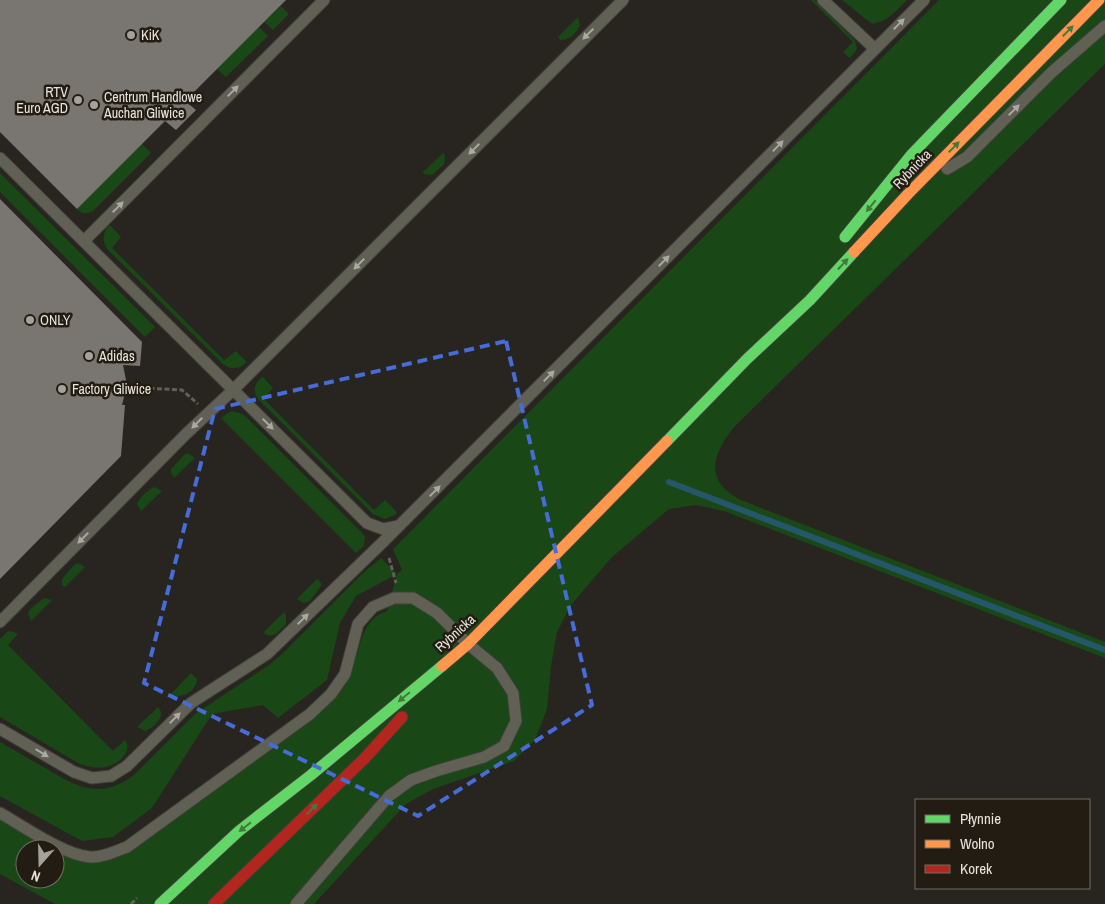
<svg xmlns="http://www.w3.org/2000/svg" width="1105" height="904" font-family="'Archivo Narrow',sans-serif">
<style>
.green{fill:#194716;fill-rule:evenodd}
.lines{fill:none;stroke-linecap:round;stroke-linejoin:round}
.stream{stroke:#25576a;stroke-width:6}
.building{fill:#797571}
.lane-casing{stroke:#423f3b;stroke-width:13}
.fast-casing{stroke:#423f3b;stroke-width:13}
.slow-casing{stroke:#423f3b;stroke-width:13}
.jam-casing{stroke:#423f3b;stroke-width:13}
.path{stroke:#616058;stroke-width:3;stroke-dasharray:5 2.5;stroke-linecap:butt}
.lane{stroke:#606055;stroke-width:11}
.fast{stroke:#63d668;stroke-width:11}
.slow{stroke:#ff974d;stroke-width:11}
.jam{stroke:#b3261e;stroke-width:11}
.oneway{fill:#aba9a0}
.oneway2{fill:#42793d}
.marked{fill:none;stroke:#466cd9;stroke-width:4;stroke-dasharray:10 6;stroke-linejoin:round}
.poi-dot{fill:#a5a19b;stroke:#221c12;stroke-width:2}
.labels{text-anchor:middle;stroke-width:5;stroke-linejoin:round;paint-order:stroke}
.poi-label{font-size:14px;fill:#e8e4dd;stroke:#221c12;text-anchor:start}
.street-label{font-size:14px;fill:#e8e4dd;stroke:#221c12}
</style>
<rect width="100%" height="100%" fill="#282420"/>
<path class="green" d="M811 0H815L855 40 857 49 851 57H848L843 52 853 42Z
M842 0H907C896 11 887 22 872 24Z
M939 0H1105V64L734 427C717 449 703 474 731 494 738 500 748 502 756 506L1105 642V658L724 511 696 505 669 509 612 557 571 605 557 632 551 666 547 709 535 740 514 761 433 789 406 804 314 904H55L0 874V818L89 862 113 859 310 719C325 707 339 697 348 680 361 656 357 621 387 611L397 574 356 596 340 623 327 680 278 718 263 705 212 714 152 808 113 837 82 841 0 796V742C16 751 31 760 47 769 78 788 100 799 133 776L195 714 269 665 283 653 361 575 381 558 397 574 402 570 393 549ZM25 849H55V879H25Z
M281 6 289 14 273 30 264 22Z
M578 17 580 25C577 33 569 41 560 40L558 37Z
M259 27 268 36 226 77 217 69Z
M142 144 151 153 93 211 88 213H82L77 209Z
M442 154 444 153 445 156 444 164 432 175 424 174 423 172Z
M0 173 155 327 145 337 0 192Z
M108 226H111L121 237 112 248 224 360 236 351 245 360 246 363C239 369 232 370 224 365L109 251C102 243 102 235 108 226Z
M263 377 273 388 264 399 374 510 385 500 396 511 397 514 385 519 373 514 259 400C253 393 253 382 263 377Z
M231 411 243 414 365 536 364 546 356 553 221 418Z
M188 453 195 458 174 478 171 473V469L184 455Z
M155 487 162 491 141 511 137 504C140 497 148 489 155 487Z
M78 563 85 567 65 587 62 585V579L74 565Z
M317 579 321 583V586L310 601 303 603 297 599Z
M44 598 52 600 31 621 28 614 29 610Z
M284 612 286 615V624L276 634 270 636 263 633Z
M11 631 18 634 8 645 113 751 125 740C134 751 117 765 106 767 96 769 87 767 78 763L0 717V639L7 632Z
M191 673 197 679C197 691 181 700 171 694Z
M158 707C167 716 154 728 145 731L137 727Z"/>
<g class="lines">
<path class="stream" d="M669 482 1105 650"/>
</g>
<path class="building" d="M0 0H286L185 101 196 110 176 130 165 121 77 209 0 132Z
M0 199 142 342 140 366 123 365 127 385 122 405H125L121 456 0 579Z"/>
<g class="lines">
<defs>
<path id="lane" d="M823 0 875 49
M0 158 367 523 383 529 398 526
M947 169 967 157 1052 72 1105 26
M84 241 324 0
M0 622 186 434 233 390 623 0
M0 729 74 772 92 778 111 776 127 766 191 703 267 654 384 541 924 0
M0 813C23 826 64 855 90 857 102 858 116 851 127 847L310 714 331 694 345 674 358 624 373 607 394 598H413L437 613 468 644 497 668 513 693 516 721 504 746 484 757 436 771 411 780 389 796 296 904"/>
<path id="fast" d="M845 237 912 154 1061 0
M667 441 747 359 810 300 854 252
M160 904 239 831 311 775 442 666"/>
<path id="slow" d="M854 252 908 194 1099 0
M442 666 468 644 667 441"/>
<path id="jam" d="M214 904 365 758 402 717"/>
</defs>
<use href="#lane" class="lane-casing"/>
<use href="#fast" class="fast-casing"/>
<use href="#slow" class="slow-casing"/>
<use href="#jam" class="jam-casing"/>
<path class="path" d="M127 387 182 390 198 404
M389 558 396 583
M131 904 137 898"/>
<use href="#lane" class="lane"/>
<use href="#fast" class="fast"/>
<use href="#slow" class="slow"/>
<use href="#jam" class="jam"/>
</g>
<defs><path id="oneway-solid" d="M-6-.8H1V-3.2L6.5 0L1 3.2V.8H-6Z" transform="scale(1.25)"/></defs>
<g class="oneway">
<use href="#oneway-solid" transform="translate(899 24) rotate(-45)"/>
<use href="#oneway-solid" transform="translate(588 34) rotate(135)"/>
<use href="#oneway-solid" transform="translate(233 91) rotate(-45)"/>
<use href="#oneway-solid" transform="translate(1014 110) rotate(-45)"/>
<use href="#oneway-solid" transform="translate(778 146) rotate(-46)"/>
<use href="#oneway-solid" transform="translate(474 149) rotate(135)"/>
<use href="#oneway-solid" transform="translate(118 207) rotate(-45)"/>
<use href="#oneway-solid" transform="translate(664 261) rotate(-45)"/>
<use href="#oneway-solid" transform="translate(359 264) rotate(135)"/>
<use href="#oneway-solid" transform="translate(549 376) rotate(-45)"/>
<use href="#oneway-solid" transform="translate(197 423) rotate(135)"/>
<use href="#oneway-solid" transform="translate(268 424) rotate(45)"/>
<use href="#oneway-solid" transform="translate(435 491) rotate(-45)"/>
<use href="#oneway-solid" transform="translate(83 538) rotate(135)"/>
<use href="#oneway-solid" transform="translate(303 619) rotate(-44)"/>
<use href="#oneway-solid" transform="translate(175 718) rotate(-45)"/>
<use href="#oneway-solid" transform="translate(42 753) rotate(31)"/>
</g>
<g class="oneway2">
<use href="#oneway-solid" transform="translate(1068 31) rotate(-45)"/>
<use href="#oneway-solid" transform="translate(954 147) rotate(-45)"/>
<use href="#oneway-solid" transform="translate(871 206) rotate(129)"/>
<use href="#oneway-solid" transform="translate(843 264) rotate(-47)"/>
<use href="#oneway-solid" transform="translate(404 697) rotate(140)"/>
<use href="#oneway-solid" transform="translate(312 809) rotate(-44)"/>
<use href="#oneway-solid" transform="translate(245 827) rotate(142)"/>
</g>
<path class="marked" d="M506 341 592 705 418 816 144 683 215 409Z"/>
<g class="poi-dot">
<circle cx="131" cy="35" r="5"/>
<circle cx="78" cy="100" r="5"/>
<circle cx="94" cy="105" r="5"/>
<circle cx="30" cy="320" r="5"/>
<circle cx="89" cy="356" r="5"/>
<circle cx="62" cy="389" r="5"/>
</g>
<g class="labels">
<g class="poi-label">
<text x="141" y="40">KiK</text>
<text x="68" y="97" text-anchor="end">RTV<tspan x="68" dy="16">Euro AGD</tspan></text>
<text x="104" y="102">Centrum Handlowe<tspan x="104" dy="16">Auchan Gliwice</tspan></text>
<text x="40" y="325">ONLY</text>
<text x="99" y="361">Adidas</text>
<text x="72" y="394">Factory Gliwice</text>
</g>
<g class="street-label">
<text transform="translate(912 169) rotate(-46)" y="5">Rybnicka</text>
<text transform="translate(455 633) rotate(-42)" y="5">Rybnicka</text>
</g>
</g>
<rect x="915" y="799" width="175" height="90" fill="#221c12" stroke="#716c63"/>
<rect x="925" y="815" width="25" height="8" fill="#63d668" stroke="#716c63"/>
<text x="960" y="824" font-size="15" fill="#e8e4dd">Płynnie</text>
<rect x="925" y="840" width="25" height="8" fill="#ff974d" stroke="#716c63"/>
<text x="960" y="849" font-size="15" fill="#e8e4dd">Wolno</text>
<rect x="925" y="865" width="25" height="8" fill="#b3261e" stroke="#716c63"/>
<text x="960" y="874" font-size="15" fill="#e8e4dd">Korek</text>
<g transform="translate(40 864) rotate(200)"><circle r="24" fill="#221c12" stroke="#716c63"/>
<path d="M0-4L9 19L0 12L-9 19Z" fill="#a5a19b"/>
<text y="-8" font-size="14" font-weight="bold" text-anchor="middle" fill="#e8e4dd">N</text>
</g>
</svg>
